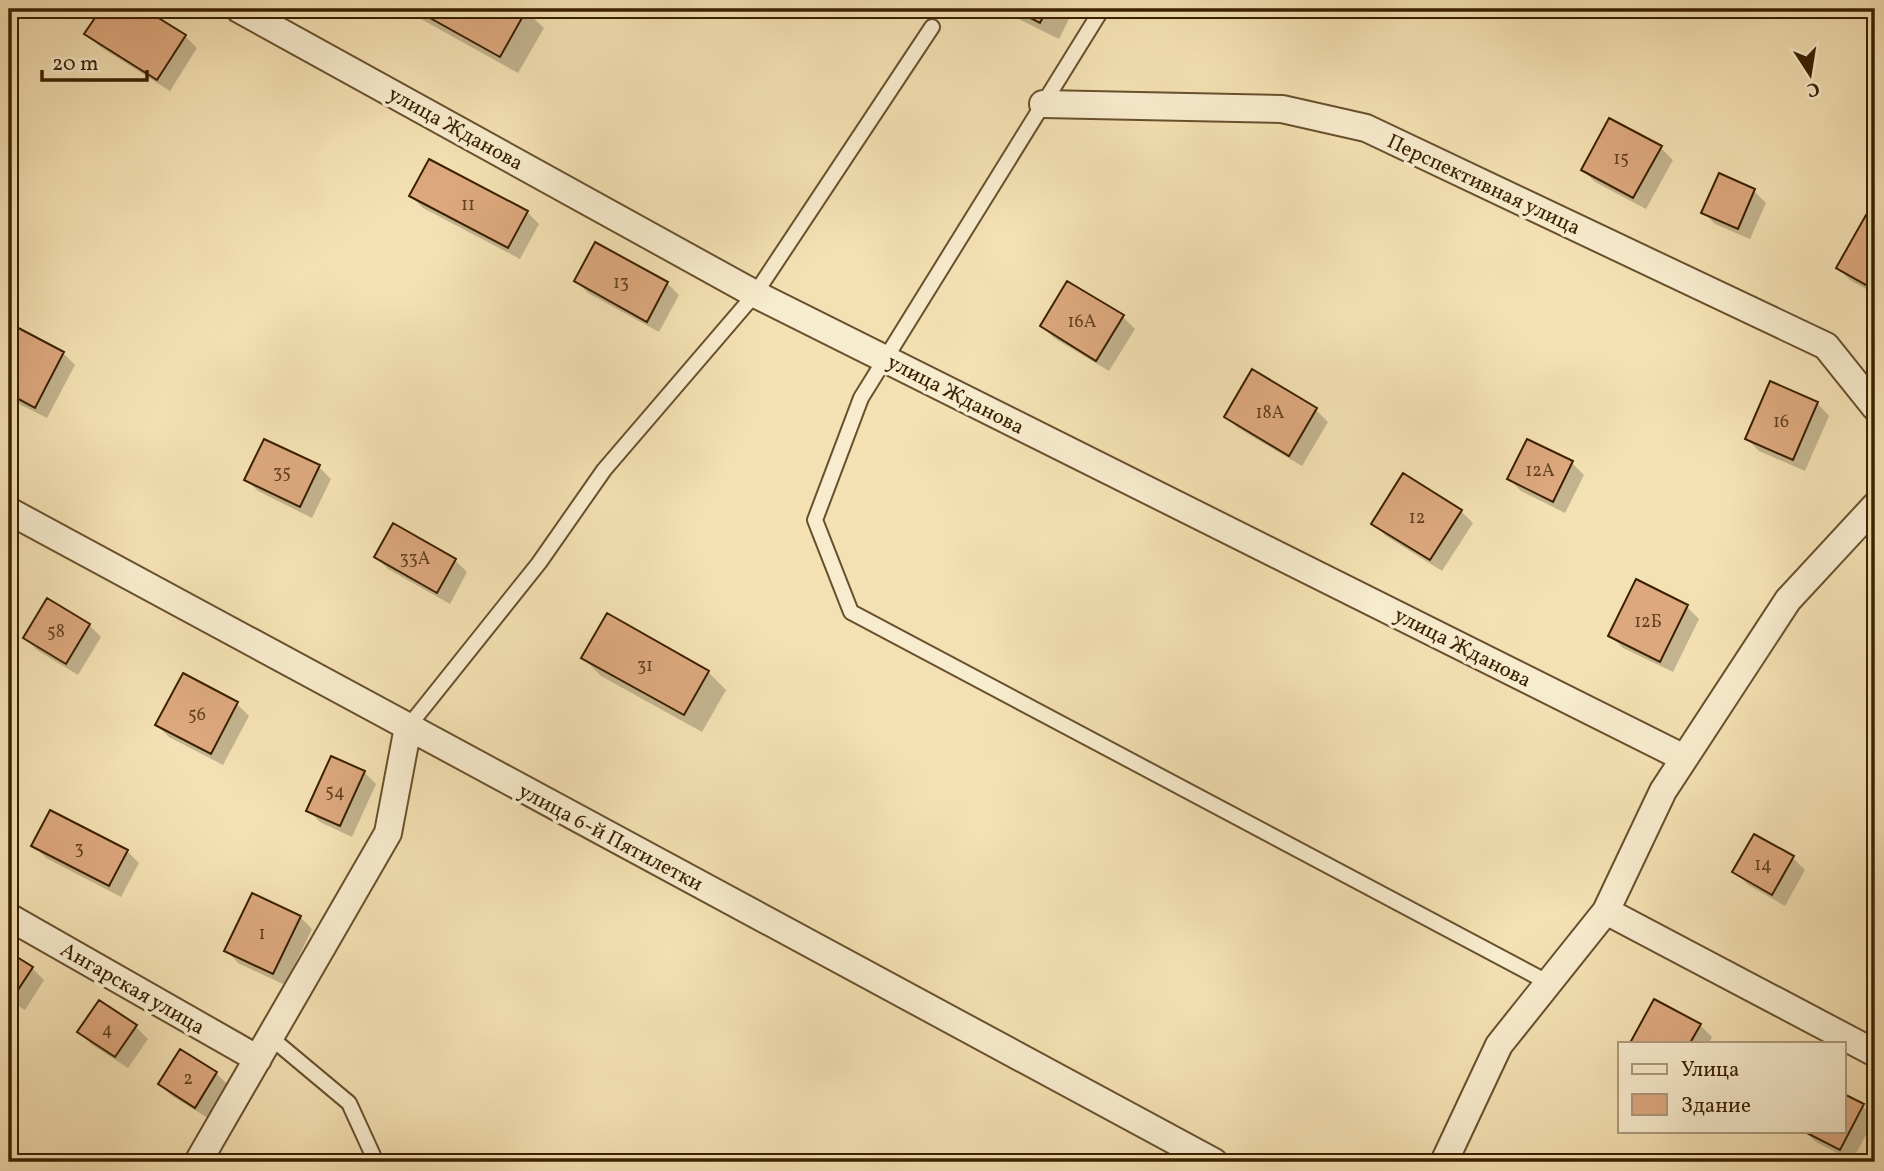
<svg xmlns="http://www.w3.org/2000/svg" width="1884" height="1171" font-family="Vollkorn,serif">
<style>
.shadow{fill:#0003}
.building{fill:#dda87e;stroke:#3a2000;stroke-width:2}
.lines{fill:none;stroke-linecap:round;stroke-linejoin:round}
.lane-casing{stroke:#68502d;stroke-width:18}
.street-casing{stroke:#68502d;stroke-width:30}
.lane{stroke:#f8ecce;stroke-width:14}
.street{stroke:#f8ecce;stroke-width:26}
.labels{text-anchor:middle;stroke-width:7;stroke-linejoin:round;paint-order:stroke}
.number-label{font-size:18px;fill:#634220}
.street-label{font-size:21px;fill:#3a2000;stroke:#f8ecce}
</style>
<rect width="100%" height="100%" fill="#f4e1b3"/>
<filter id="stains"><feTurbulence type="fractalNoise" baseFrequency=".00286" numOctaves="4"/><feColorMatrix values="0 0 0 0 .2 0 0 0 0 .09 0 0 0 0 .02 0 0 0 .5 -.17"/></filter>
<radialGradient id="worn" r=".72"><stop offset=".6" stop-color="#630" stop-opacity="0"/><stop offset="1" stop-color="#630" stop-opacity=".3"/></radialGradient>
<path class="shadow" d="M9 9H22L18 17 9 13Z
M103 9H141L185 36 197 48 170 91 99 46 87 34Z
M403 9H524L544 28 518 73Z
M998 9H1074L1059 39Z
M1661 148 1673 160 1646 209 1595 182 1583 170Z
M1754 191 1766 203 1750 239 1715 224 1703 212Z
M411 196 527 212 539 224 520 259 423 208Z
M1867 217 1875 222V294L1850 280 1838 268Z
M576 281 667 283 679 295 659 332 588 293Z
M1123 317 1135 329 1109 371 1054 338 1042 326Z
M9 325 63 353 75 365 47 418 9 399Z
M1252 372 1316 410 1328 422 1302 466 1238 428 1226 416Z
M1817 403 1829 416 1805 471 1759 451 1747 439Z
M1572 463 1584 475 1565 513 1521 491 1509 479Z
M319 467 331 479 312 518 258 491 246 479Z
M1461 511 1473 523 1442 571 1386 536 1374 524Z
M394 526 455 560 467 572 450 604 388 569 376 557Z
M1637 582 1687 607 1699 619 1673 672 1623 648 1611 636Z
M89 625 101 637 78 675 37 650 25 638Z
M583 658 708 672 726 690 702 732 601 676Z
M183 675 237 704 249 716 223 765 169 737 157 725Z
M364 772 376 784 352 837 320 822 308 810Z
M34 846 127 851 139 863 121 897 46 858Z
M1793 858 1805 870 1785 906 1747 884 1735 872Z
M300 917 312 929 285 985 238 963 226 950Z
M9 954 32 968 44 980 25 1010 9 1000Z
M1654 1001 1700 1025 1712 1037 1709 1043H1632Z
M136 1027 148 1039 128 1068 91 1044 79 1032Z
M216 1073 228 1085 208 1118 172 1096 160 1084Z
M1844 1096 1862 1106 1875 1118 1852 1161 1816 1142 1805 1131H1844Z"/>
<path class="building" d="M101 9H144L186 35 157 80 84 34Z
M414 9H527L500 57Z
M1013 9H1047L1040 23Z
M1609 118 1662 146 1633 198 1581 170Z
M429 159 528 211 508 248 409 196Z
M1719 173 1755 189 1738 229 1701 213Z
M1866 215 1875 220V290L1836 268Z
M595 242 668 282 647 322 574 281Z
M1067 281 1124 315 1096 361 1040 326Z
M9 323 64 352 35 408 9 394Z
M1252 369 1317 408 1289 456 1224 417Z
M1770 381 1818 402 1793 460 1745 439Z
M264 439 320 465 300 507 244 480Z
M1527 439 1573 461 1553 502 1507 479Z
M1403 473 1462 510 1430 560 1371 524Z
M393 523 456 559 437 593 374 557Z
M1636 579 1688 605 1660 662 1608 636Z
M47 598 90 624 66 664 23 638Z
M607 613 709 671 684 715 581 658Z
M183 673 238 702 211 754 155 725Z
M331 756 365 771 340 826 306 811Z
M50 810 128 850 109 886 31 846Z
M1754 834 1794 856 1772 895 1732 872Z
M252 893 301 916 273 974 224 951Z
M9 952 33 967 12 999 9 997Z
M1654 999 1701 1024 1690 1043H1630Z
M99 1000 137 1025 115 1057 77 1032Z
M180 1049 217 1072 195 1108 158 1084Z
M1844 1094 1864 1104 1840 1150 1803 1131H1844Z"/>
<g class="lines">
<defs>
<path id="lane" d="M1102 9 861 398 815 520 851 612 1549 983
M408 727 539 563 604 470 755 294 932 27
M270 1037 349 1103 376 1162"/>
<path id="street" d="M239 9 755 294 1684 758
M1043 104 1282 109 1366 128 1826 346 1875 407
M9 511 1214 1162
M1606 911 1875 1053
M9 917 258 1059
M198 1162 388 833 408 727
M1444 1162 1499 1045 1606 911 1663 791 1788 600 1875 506"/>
</defs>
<use href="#lane" class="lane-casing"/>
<use href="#street" class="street-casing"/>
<use href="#lane" class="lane"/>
<use href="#street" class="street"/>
</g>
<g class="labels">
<g class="number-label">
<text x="1621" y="164">15</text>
<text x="468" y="210">11</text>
<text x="621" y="288">13</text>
<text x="1082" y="327">16А</text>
<text x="1270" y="418">18А</text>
<text x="1781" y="427">16</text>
<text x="1540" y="476">12А</text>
<text x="282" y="478">35</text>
<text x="1417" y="523">12</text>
<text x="415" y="564">33А</text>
<text x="1648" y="627">12Б</text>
<text x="56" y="637">58</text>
<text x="645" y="671">31</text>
<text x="197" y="720">56</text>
<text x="335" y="797">54</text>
<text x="79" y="854">3</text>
<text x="1763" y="870">14</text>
<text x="262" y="939">1</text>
<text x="107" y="1035">4</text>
<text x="188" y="1084">2</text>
</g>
<g class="street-label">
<text transform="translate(456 128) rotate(29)" y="7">улица Жданова</text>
<text transform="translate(1484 184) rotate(25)" y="7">Перспективная улица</text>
<text transform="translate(956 394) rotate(27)" y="7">улица Жданова</text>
<text transform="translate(1463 647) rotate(27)" y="7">улица Жданова</text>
<text transform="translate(611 837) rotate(28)" y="7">улица 6-й Пятилетки</text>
<text transform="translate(133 988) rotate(30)" y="7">Ангарская улица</text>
</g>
</g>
<rect width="1884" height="1171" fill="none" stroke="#f4e1b3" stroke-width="35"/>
<rect x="10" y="10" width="1863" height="1150" fill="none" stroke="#3a2000" stroke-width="3.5"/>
<rect x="18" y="18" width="1849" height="1136" fill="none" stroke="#3a2000" stroke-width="2"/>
<rect x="1618" y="1042" width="228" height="91" fill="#f8ecce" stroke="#ac9a7c" stroke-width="2"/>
<rect x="1632" y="1064" width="35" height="10" fill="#f8ecce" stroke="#ac9a7c" stroke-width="2"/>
<text x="1681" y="1076" font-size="21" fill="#3a2000">Улица</text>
<rect x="1632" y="1094" width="35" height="21" fill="#dda87e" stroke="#ac9a7c" stroke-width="2"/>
<text x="1681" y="1112" font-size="21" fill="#3a2000">Здание</text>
<g transform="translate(1810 74) rotate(168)" stroke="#f8ecce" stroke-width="5" paint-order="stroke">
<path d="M0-5L12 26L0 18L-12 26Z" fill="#3a2000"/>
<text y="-10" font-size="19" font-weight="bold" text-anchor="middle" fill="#3a2000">С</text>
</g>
<path d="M42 70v10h105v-10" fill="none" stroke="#3a2000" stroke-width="3.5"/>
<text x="52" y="70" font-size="21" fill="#3a2000" stroke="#f8ecce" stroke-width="5" paint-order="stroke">20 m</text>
<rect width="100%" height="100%" filter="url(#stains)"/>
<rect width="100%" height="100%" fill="url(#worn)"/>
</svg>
